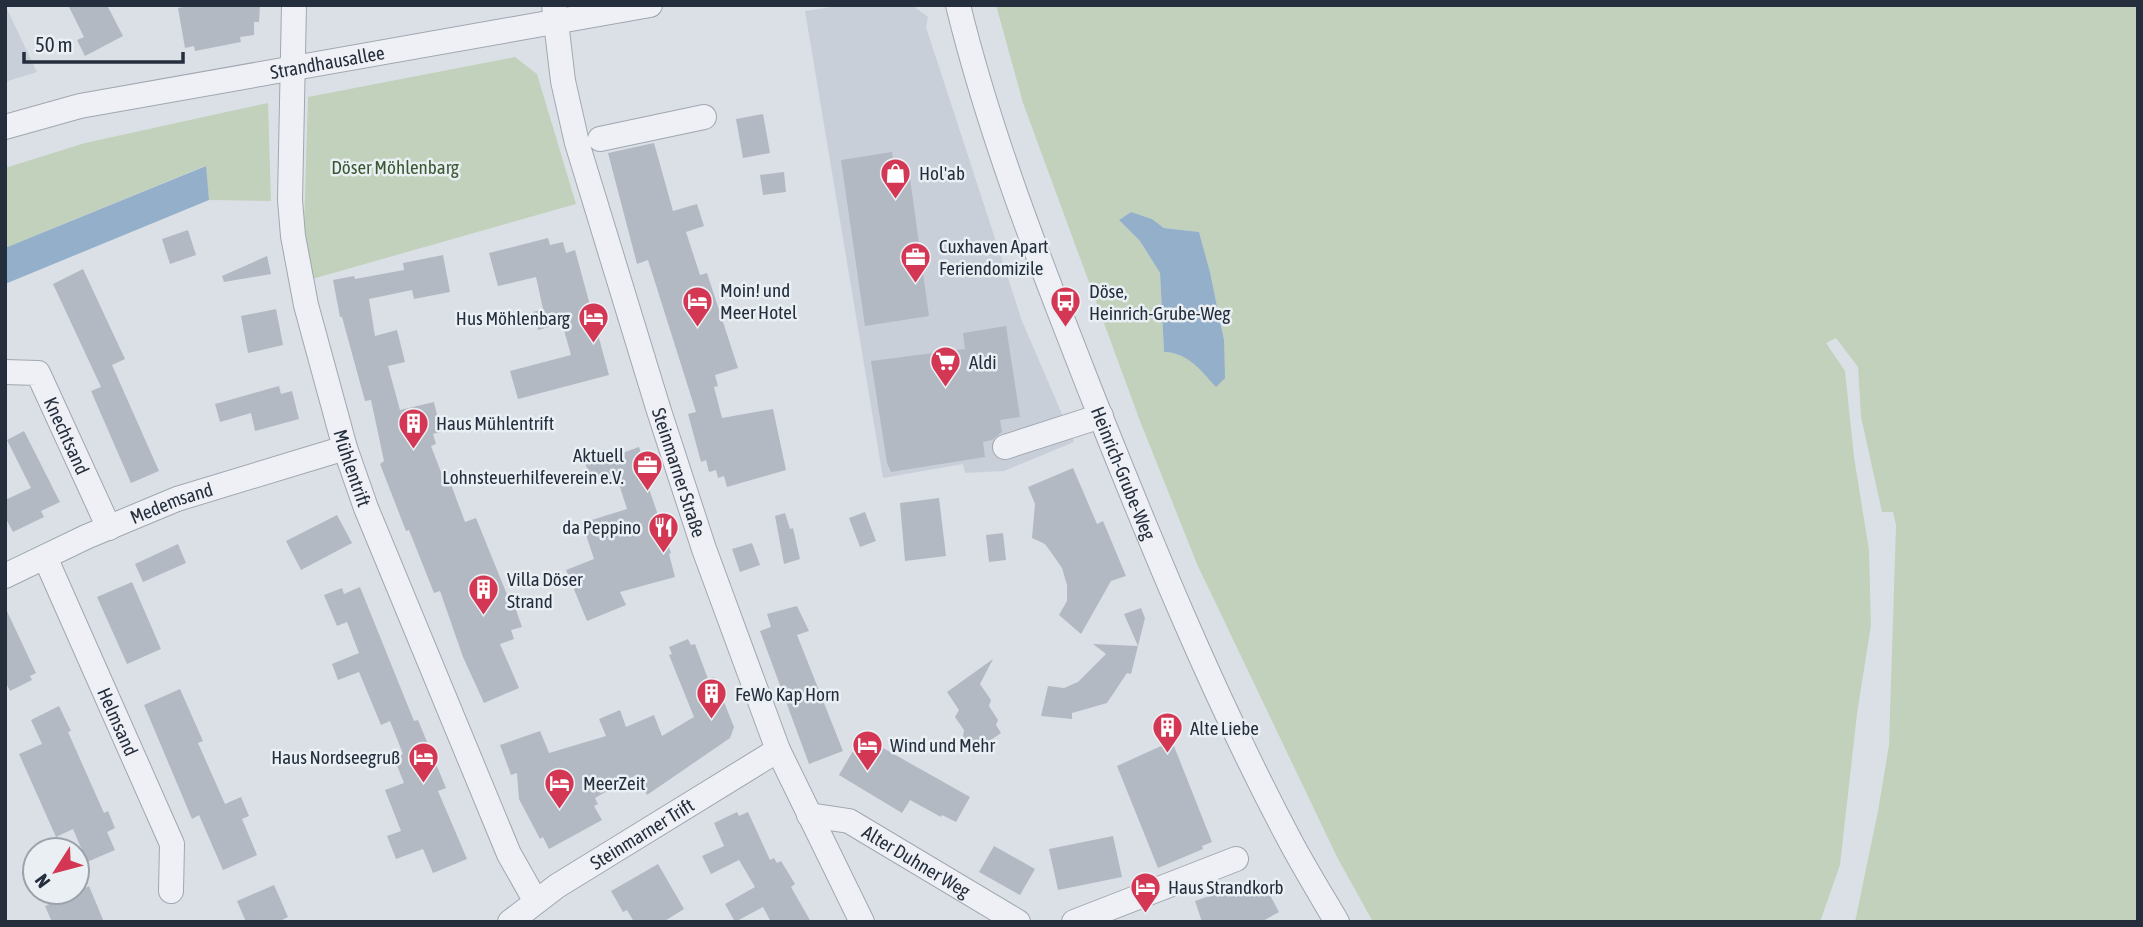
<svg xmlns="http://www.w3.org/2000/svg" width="2143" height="927" font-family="'Asap Condensed',sans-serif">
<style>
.built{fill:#c9cfd8}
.green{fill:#c2d1bb;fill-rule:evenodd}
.water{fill:#93afc9}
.building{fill:#b2b9c3}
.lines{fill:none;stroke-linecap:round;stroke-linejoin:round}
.minor-casing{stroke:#a0a7b0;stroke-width:26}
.minor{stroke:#eef0f5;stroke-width:24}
.labels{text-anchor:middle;stroke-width:5;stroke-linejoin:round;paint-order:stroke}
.street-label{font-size:19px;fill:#242e3d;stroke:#eaeff4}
.park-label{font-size:19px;fill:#3a5931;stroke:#eaeff4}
.poi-label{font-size:19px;fill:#242e3d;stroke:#eaeff4;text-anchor:start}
</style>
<rect width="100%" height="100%" fill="#dbe0e6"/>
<path class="built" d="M845 5H912L928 17 926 27 1022 321 1074 442 1004 471 965 473 963 464 883 478 805 11Z
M6 7 37 72 5 82V8Z"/>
<path class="green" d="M996 5H2138V922H1855L1878 811 1889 745 1896 525 1893 512H1882L1861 417 1858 367 1836 338 1826 343 1845 371 1854 457 1869 550 1871 625 1857 714 1840 865 1820 922H1373L1337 857 1197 564 1140 421 1023 103ZM1131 212 1152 219 1164 228 1199 232 1210 272 1224 340 1216 386C1198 370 1191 353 1164 352L1160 273 1140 241 1119 220Z
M515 57 537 74 576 204 312 279 304 228 308 97Z
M268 103 271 201 209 200 205 166 5 248V168L85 143Z"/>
<path class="water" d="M206 166 209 200 5 284V248Z
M1131 212 1152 219 1164 228 1199 232 1210 272 1224 340 1225 378 1216 387C1200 370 1189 353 1164 352L1160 273 1140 241 1119 220Z"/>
<path class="building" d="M68 5H107L123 36 85 56 77 40 84 37Z
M194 5H260L259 22H254V35L240 37 241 42 195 51 194 46 185 48 178 8Z
M763 114 770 153 743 158 736 119Z
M654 143 673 211 697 204 704 226 686 232 700 275 707 273 738 368 715 375 718 386 714 387 722 418 773 409 786 470 727 487 724 476 718 478 716 470 709 472 706 460 701 462 688 414 696 412 648 260 637 264 608 153Z
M892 152 895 174 909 171 929 316 865 326 841 160Z
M784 172 786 192 763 195 760 175Z
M188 230 196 255 170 264 162 239Z
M548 238 550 245 563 242 566 253 575 250 609 375 518 399 510 371 571 355 562 323 538 330 533 312 543 309 536 277 498 286 489 253Z
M443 255 450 292 414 299 412 290 369 299 375 336 397 330 405 362 388 366 400 410 434 402 441 432 433 434 436 444 431 446 444 480 449 479 465 522 476 518 508 597 511 596 522 627 511 630 514 639 500 644 519 688 484 703 463 657 440 591 434 593 409 530 406 531 380 464 384 461 371 400 365 401 342 317H340L333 280 354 276 355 279 404 270 403 263Z
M267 256 271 274 224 282 222 276Z
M83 269 125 359 112 365 159 471 131 483 91 391 101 387 53 284Z
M276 309 283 345 248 353 241 316Z
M1006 326 1020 417 1000 420 1002 432 992 440 983 442 985 457 891 472 887 463 871 361 965 349 963 333Z
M279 386 281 394 292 391 299 419 255 431 251 413 220 422 215 404Z
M24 431 60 502 41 511 44 517 13 532 5 517V500L31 488 7 440Z
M639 447 648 472 644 474 671 553 669 554 675 577 620 592 626 605 587 621 566 570 594 559 582 523 627 509 616 475 592 484 583 456 605 449 608 458Z
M1073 468 1097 524 1103 521 1126 576 1111 581 1081 634 1059 615 1067 601V585L1062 568 1053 555 1045 544 1032 538 1035 504 1028 487Z
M939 498 946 556 905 561 900 503Z
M865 512 876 541 860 547 849 518Z
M785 513 790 529 793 528 800 559 784 564 775 516Z
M337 515 352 543 301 570 286 541Z
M1003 533 1006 560 989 562 986 535Z
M752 543 760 565 740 572 732 549Z
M178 544 186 563 143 582 135 564Z
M132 582 161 649 127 664 97 597Z
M360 587 414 721 418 720 446 788 438 791 467 859 433 873 423 849 396 859 387 836 401 831 385 790 404 783 394 758 403 754 390 721 381 725 359 672 338 680 332 664 359 653 347 622 337 626 324 595 342 588 344 594Z
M797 606 809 631 797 635 843 751 809 764 760 631 771 627 767 614Z
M5 607 36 673 30 676 32 680 10 691 5 681Z
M1141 608 1145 618 1131 674 1127 673 1107 703 1072 713V719L1041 716 1048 686 1064 688 1078 682 1106 654 1093 644 1138 646 1124 614Z
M688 639 691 645 695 644 708 679 714 677 734 727 730 738 647 795 636 775 595 798 598 804 594 806 602 820 549 849 543 837 540 839 519 799 517 773 511 775 500 745 540 731 549 753 606 736 599 719 620 710 626 727 654 715 662 736 694 717 669 655 672 654 669 647Z
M993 659 980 684 991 700 989 706 998 720 996 725 1001 733 972 753 963 737 964 730 955 717 959 710 947 692Z
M180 689 203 741 198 743 225 804 241 797 249 816 242 819 257 855 223 870 199 815 192 819 144 705Z
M59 706 71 731 68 732 104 813 108 811 115 828 107 832 115 850 87 862 73 829 56 837 19 754 42 744 31 720Z
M860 739 881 752 883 748 970 797 956 822 942 815 941 817 910 800 902 813 839 775Z
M1172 741 1212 842 1202 846 1203 849 1158 868 1117 766Z
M737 812 739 816 748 812 770 860 774 858 777 863 781 861 795 884 791 887 811 922H771L763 907 735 922 725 904 755 887 739 860 711 874 702 856 724 846 714 823Z
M1113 836 1122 877 1058 890 1049 849Z
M994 846 1035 869 1020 895 979 872Z
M658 864 684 909 663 922H634L627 910 623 912 611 891Z
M274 885 288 917 278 922H246L237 901Z
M89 886 104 922H52L45 906Z
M1265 886 1279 912 1261 922H1202L1195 901 1233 888 1236 897 1252 889 1254 892Z"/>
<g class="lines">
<defs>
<g id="minor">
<path id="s1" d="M294 5 290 200 293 236 306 305 345 448 366 508 509 854 535 900"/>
<path id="s2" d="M554 5 563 81 577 143 659 411 704 549 778 750 862 922"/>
<path id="s3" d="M958 5C991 140 1042 267 1092 395 1151 543 1212 693 1287 835 1302 864 1320 893 1337 922"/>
<path id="s4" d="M5 127 80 106 650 5"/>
<path d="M600 139 704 117"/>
<path id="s5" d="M5 372 38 373 109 528"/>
<path d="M1005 447 1101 416"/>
<path id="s6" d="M45 557 172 844 171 891"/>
<path id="s7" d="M5 576 86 537 177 499 345 448"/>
<path id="s8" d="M809 815 849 821 1018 922"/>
<path id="s9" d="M510 922 557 886 778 750"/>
<path d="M1074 922 1236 859"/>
</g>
</defs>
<use href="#minor" class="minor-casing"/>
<use href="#minor" class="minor"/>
</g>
<defs>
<symbol id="shop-pin" viewBox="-11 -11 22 30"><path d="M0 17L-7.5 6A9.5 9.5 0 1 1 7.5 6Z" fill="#d43754" stroke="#eaeff4"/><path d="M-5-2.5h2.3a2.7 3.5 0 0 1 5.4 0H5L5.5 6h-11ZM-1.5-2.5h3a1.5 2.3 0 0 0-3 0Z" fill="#fff"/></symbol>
<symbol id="office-pin" viewBox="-11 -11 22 30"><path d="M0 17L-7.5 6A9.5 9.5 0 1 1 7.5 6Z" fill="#d43754" stroke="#eaeff4"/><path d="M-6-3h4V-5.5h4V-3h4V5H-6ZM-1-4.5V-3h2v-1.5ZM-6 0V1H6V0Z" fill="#fff"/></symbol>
<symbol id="hotel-pin" viewBox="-11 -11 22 30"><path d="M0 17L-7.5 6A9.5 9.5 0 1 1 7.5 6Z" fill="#d43754" stroke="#eaeff4"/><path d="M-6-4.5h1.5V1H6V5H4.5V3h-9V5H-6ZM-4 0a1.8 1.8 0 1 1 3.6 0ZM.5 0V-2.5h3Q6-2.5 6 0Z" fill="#fff"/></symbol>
<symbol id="bus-pin" viewBox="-11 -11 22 30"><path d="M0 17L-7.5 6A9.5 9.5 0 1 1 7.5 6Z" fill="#d43754" stroke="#eaeff4"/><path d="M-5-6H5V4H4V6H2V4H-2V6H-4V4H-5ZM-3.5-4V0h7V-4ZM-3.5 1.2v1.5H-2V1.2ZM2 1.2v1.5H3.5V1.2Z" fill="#fff"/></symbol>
<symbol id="supermarket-pin" viewBox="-11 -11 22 30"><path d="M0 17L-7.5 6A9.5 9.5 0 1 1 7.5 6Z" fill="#d43754" stroke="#eaeff4"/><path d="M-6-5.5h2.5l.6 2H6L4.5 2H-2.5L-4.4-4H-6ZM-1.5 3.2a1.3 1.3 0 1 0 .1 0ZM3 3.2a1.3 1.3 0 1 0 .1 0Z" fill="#fff"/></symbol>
<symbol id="building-pin" viewBox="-11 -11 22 30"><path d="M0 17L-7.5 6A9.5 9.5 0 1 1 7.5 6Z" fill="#d43754" stroke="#eaeff4"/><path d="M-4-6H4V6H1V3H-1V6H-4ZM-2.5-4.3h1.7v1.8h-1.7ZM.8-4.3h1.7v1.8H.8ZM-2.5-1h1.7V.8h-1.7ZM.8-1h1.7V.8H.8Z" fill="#fff"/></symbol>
<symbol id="restaurant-pin" viewBox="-11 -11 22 30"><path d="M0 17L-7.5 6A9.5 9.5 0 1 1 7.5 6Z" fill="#d43754" stroke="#eaeff4"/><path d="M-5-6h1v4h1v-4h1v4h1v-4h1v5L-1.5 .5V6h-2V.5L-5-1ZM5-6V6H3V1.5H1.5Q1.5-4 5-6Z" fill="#fff"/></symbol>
</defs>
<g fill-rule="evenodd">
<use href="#shop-pin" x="878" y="156" width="35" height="47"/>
<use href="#office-pin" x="898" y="240" width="35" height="47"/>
<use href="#hotel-pin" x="680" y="284" width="35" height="47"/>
<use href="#bus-pin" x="1048" y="284" width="35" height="47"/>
<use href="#hotel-pin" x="576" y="300" width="35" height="47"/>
<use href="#supermarket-pin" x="928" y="344" width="35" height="47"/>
<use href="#building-pin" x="396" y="406" width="35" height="47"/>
<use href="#office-pin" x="630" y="448" width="35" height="47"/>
<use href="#restaurant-pin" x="646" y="510" width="35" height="47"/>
<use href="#building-pin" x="466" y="572" width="35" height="47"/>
<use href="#building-pin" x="694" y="676" width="35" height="47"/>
<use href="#building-pin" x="1150" y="710" width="35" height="47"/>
<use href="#hotel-pin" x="850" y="728" width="35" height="47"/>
<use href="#hotel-pin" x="406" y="740" width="35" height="47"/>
<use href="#hotel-pin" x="542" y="766" width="35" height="47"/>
<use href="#hotel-pin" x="1128" y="870" width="35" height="47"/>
</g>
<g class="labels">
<g class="street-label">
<text dy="7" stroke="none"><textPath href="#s4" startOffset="329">Strandhausallee</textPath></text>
<text dy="7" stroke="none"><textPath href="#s5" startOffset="102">Knechtsand</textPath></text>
<text dy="7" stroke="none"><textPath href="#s1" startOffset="471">Mühlentrift</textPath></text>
<text dy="7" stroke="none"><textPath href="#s2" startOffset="485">Steinmarner Straße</textPath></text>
<text dy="7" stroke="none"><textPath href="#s3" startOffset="497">Heinrich-Grube-Weg</textPath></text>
<text dy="7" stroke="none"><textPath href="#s7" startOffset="182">Medemsand</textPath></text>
<text dy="7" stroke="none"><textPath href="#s6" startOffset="180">Helmsand</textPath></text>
<text dy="7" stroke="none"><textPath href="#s9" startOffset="159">Steinmarner Trift</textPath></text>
<text dy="7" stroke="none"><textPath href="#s8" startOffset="119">Alter Duhner Weg</textPath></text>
</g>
<g class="park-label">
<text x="395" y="174">Döser Möhlenbarg</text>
</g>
<g class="poi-label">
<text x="919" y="180">Hol'ab</text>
<text x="939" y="253">Cuxhaven Apart<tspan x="939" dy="22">Feriendomizile</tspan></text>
<text x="720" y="297">Moin! und<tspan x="720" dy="22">Meer Hotel</tspan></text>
<text x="1089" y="298">Döse,<tspan x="1089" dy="22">Heinrich-Grube-Weg</tspan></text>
<text x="570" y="325" text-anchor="end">Hus Möhlenbarg</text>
<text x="969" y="369">Aldi</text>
<text x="436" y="430">Haus Mühlentrift</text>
<text x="624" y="462" text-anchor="end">Aktuell<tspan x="624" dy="22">Lohnsteuerhilfeverein e.V.</tspan></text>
<text x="641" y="534" text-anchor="end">da Peppino</text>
<text x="507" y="586">Villa Döser<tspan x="507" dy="22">Strand</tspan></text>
<text x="735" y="701">FeWo Kap Horn</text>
<text x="1190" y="735">Alte Liebe</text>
<text x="890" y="752">Wind und Mehr</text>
<text x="400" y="764" text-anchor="end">Haus Nordseegruß</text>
<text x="583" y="790">MeerZeit</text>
<text x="1168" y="894">Haus Strandkorb</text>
</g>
</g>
<rect width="2143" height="927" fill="none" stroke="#242e3d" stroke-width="14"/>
<g transform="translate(56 871) rotate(234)"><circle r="33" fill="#eaeff4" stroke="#9ba2ab" stroke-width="2"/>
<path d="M0-5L12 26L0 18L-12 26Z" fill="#d43754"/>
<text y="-10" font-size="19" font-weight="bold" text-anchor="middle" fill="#242e3d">N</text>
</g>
<path d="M24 52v10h159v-10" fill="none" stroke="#242e3d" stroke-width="3.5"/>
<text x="35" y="52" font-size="21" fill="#242e3d" stroke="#eaeff4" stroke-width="5" paint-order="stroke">50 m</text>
</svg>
